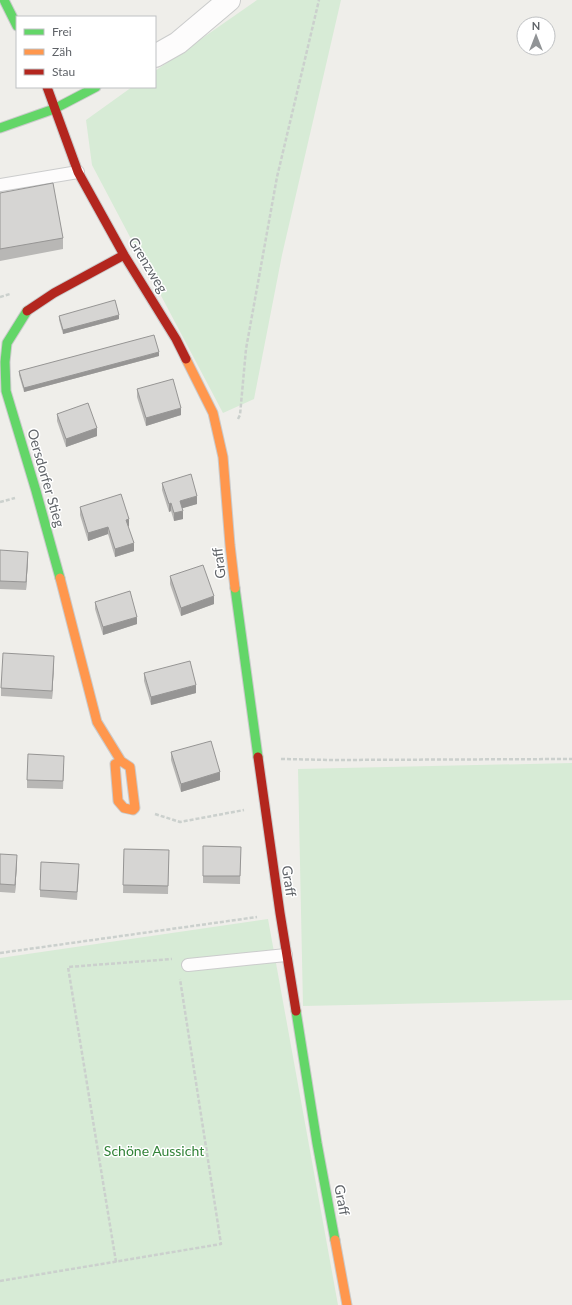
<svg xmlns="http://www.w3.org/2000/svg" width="572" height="1305" font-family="Lato,sans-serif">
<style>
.green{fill:#d7ebd6}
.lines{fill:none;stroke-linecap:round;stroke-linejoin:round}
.lane-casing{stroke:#cbcccc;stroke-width:14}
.street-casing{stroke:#cbcccc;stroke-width:24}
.fast-casing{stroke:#cacacb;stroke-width:11}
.slow-casing{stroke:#cacacb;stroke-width:11}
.jam-casing{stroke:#cacacb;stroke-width:11}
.path{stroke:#cbd0cd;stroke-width:2.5;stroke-dasharray:4 2;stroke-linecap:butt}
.lane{stroke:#fdfcfc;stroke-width:12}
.street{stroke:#fdfcfc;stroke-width:22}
.fast{stroke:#63d668;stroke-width:9}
.slow{stroke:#ff974d;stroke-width:9}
.jam{stroke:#b3261e;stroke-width:9}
.wall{fill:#b8b7b5}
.shaded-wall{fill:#969594}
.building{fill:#d6d5d3;stroke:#969594}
.labels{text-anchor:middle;stroke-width:3;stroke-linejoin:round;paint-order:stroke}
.street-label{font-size:14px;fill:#5f6368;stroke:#fff}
.park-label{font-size:14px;fill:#328338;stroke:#fff}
</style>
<rect width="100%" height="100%" fill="#efeeea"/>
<path class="green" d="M257 0H341L282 255 254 399 223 413 92 165 86 120 132 87H155V71Z
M572 763V1000L303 1006 298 769Z
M268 919 338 1305H0V958Z"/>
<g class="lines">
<defs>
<path id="lane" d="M0 185 78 172
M188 965 286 955"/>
<path id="street" d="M155 56 178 43 229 0"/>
<path id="fast" d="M4 0 17 26
M0 128 54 109 96 87
M27 311 7 343 5 362 6 391 36 491 60 578
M235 588 258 757
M296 1011 317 1143 335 1240"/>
<path id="slow" d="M186 359 213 413 223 457 230 545 235 588
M60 578 97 722 121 761 130 767 135 808 133 810 124 808 118 801 115 764 121 761
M335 1240 347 1305"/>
<path id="jam" d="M47 87 78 172 124 255 176 339 186 359
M27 311 54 293 124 255
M258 757 280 913 296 1011"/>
</defs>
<use href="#lane" class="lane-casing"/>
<use href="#street" class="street-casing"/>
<use href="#fast" class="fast-casing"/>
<use href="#slow" class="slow-casing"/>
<use href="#jam" class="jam-casing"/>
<path class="path" d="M0 297 10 294
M238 419 240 415 246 349 277 177 319 0
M0 502 15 498
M281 759 332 760 572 759
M155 814 180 822 244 810
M0 953 257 917
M116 1262 68 967 172 959
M0 1281 221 1244 180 979"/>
<use href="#lane" class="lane"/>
<use href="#street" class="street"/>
<use href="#fast" class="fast"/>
<use href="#slow" class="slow"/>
<use href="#jam" class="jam"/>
</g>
<path class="wall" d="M0 193 63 238V249L0 261Z
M59 316 119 319 63 334 59 320Z
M159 356 24 392 19 375V371Z
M137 389 181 415 146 426 137 397Z
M57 414 97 436 66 447 57 421Z
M162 483 197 504 182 508 183 519 174 521 171 511 169 512 162 490Z
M80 507 129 526 128 527 134 551 115 557 108 534 88 541 80 515Z
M0 550 28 560 26 590 0 589Z
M170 576 214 604 181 616 170 584Z
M95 602 137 624 103 635 95 609Z
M54 664 52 699 1 696V688Z
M144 673 196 693 151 705 144 681Z
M171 752 220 780 181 792 171 760Z
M64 764 63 789 27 788V780Z
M203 846 241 847 240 884 203 883Z
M124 849 169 850 168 894 123 893Z
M0 854 17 863 15 893 0 892Z
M79 872 77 900 40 897V890Z"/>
<path class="shaded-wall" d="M119 315V319L63 334V330Z
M159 352V356L24 392V388Z
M181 408V415L146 426V418Z
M97 428V436L66 447V439Z
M197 496V504L180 509V501Z
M171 503V511L169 512V504Z
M183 511V519L174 521V513Z
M129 519V526L126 527V520Z
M108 527V534L88 541V533Z
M134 543V551L115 557V549Z
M28 552V560L26 590V582Z
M214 596V604L181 616V608Z
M137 617V624L103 635V627Z
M54 656V664L52 699V691Z
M196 685V693L151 705V697Z
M220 772V780L181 792V784Z
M17 855V863L15 893V885Z"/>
<path class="building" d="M53 183 63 238 0 249V193Z
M115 300 119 315 63 330 59 316Z
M154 335 159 352 24 388 19 371Z
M173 379 181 408 146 418 137 389Z
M88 403 97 428 66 439 57 414Z
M191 474 197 496 180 501 183 511 174 513 171 503 169 504 162 483Z
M121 494 129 519 126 520 134 543 115 549 108 527 88 533 80 507Z
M0 550 28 552 26 582 0 581Z
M203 565 214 596 181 608 170 576Z
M130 591 137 617 103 627 95 602Z
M3 653 54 656 52 691 1 688Z
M190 661 196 685 151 697 144 673Z
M211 741 220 772 181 784 171 752Z
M28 754 64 756 63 781 27 780Z
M203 846 241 847 240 876H203Z
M124 849 169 850 168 886 123 885Z
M0 854 17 855 15 885 0 884Z
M41 862 79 864 77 892 40 890Z"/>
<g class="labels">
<g class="street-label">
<text transform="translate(148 265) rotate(59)" y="5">Grenzweg</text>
<text transform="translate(46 478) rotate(74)" y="5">Oersdorfer Stieg</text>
<text transform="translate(219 563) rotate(-97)" y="5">Graff</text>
<text transform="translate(289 881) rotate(82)" y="5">Graff</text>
<text transform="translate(342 1200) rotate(80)" y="5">Graff</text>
</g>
<g class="park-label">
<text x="154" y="1156">Schöne Aussicht</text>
</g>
</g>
<rect x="16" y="16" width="140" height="72" fill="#ffffff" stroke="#bfc1c3"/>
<rect x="24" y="29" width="20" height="6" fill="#63d668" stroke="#bfc1c3"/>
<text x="52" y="36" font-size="12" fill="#5f6368">Frei</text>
<rect x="24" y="49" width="20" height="6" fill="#ff974d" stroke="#bfc1c3"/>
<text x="52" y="56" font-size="12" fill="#5f6368">Zäh</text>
<rect x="24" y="69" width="20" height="6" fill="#b3261e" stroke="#bfc1c3"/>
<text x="52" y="76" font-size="12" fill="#5f6368">Stau</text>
<g transform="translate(536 36)"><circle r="19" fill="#ffffff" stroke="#bfc1c3"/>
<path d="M0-3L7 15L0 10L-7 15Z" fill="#919496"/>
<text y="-6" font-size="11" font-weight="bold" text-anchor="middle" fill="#5f6368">N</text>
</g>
</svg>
